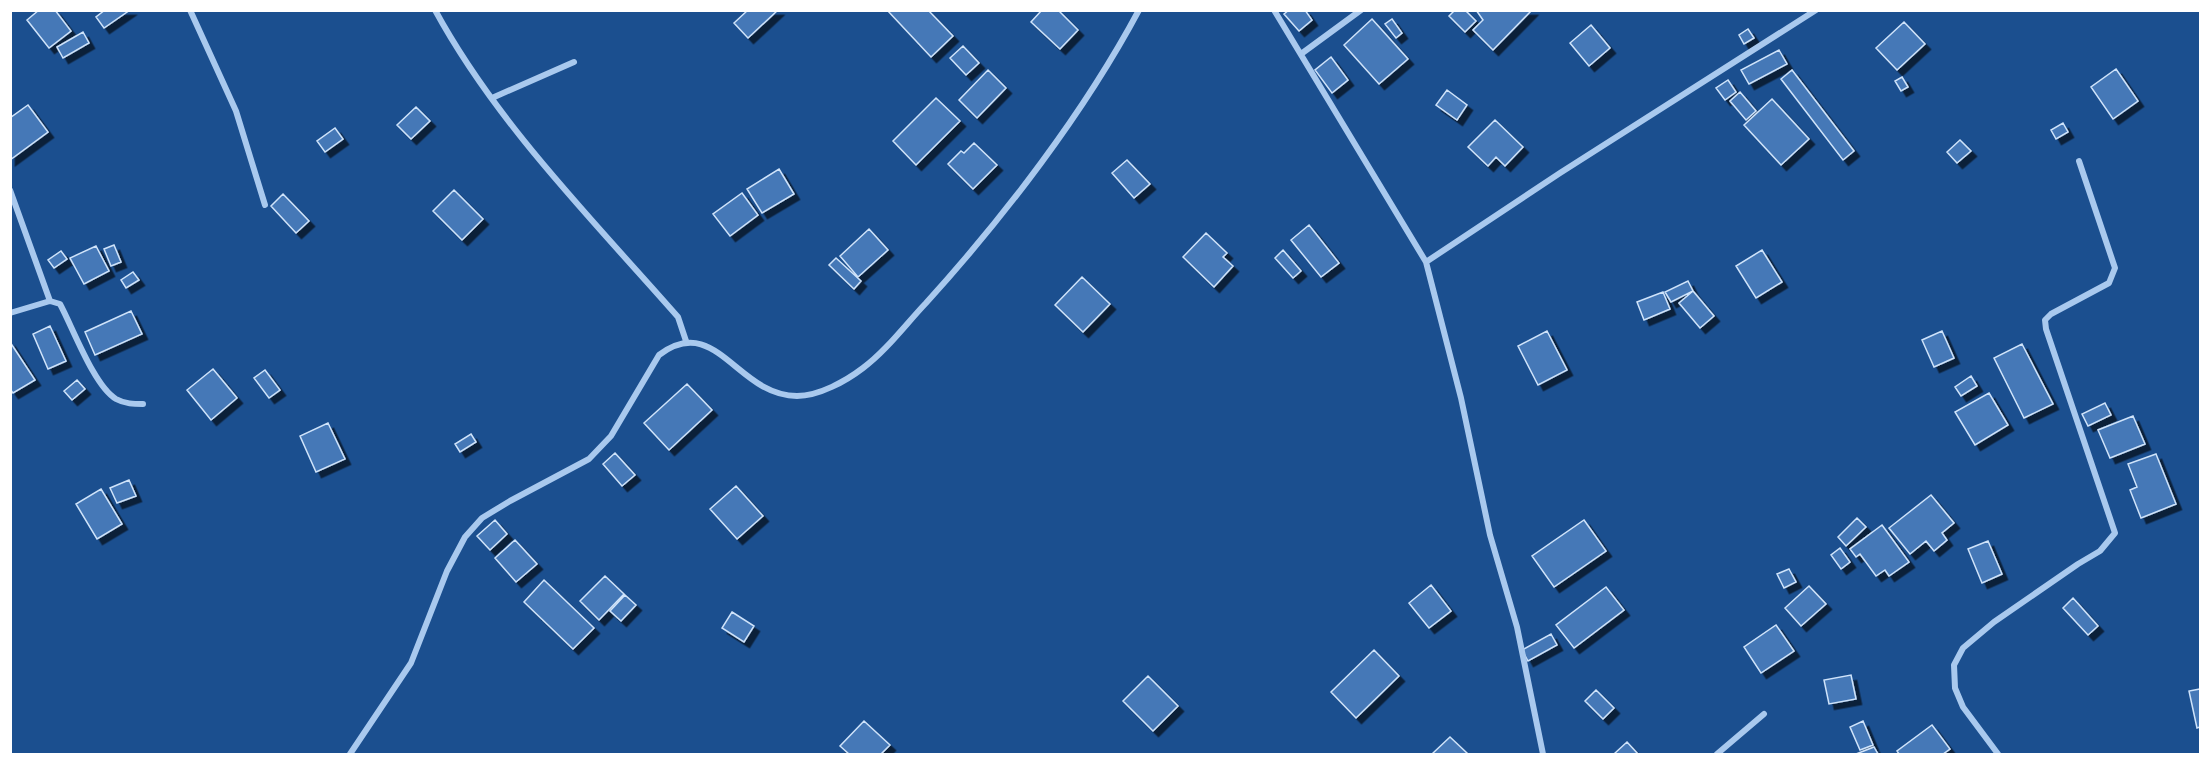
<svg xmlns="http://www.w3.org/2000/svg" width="2211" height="765" font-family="Rubik,sans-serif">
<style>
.building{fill:#4478b7;stroke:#cfe3fa;stroke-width:1.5;filter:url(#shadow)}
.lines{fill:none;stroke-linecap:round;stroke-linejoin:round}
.minor{stroke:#a9c9ee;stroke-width:6}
</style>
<defs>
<filter id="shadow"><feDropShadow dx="5.5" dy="5.5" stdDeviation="0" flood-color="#0009"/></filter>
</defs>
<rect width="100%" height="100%" fill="#1b4f8f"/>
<path class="building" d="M39 10H55L71 31 49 48 27 20Z
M105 10H130L104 28 96 17Z
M748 10H778L748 38 734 23Z
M887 10H928L953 36 931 57Z
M1042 10H1058L1078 30 1060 49 1031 22Z
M1289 10H1305L1312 20 1299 31 1284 14Z
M1455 10H1465L1476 21 1465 32 1449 16Z
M1476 10H1532L1493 50 1473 30 1483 20Z
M1372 19 1408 59 1379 84 1344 45Z
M1392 19 1402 33 1396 38 1385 24Z
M1904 22 1925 44 1897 70 1876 48Z
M1591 25 1610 48 1589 66 1570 43Z
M1748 29 1754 38 1744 44 1739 35Z
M83 32 89 43 63 58 57 47Z
M963 46 979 63 966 75 950 58Z
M1779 50 1787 64 1749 84 1741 70Z
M1331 57 1348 80 1332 93 1315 70Z
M2116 69 2138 101 2113 119 2091 87Z
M988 70 1006 88 977 118 959 100Z
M1792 70 1854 151 1843 160 1781 79Z
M1902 77 1908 87 1901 91 1895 81Z
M1728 80 1736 92 1725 100 1716 88Z
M1447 90 1467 105 1457 120 1436 105Z
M1740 92 1756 111 1746 120 1730 101Z
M936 98 960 121 916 165 893 141Z
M1772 99 1809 139 1781 165 1744 125Z
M28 105 48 132 10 160V118Z
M416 107 430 121 411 139 397 125Z
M1495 120 1523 147 1505 166 1496 157 1488 166 1468 147Z
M2063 123 2068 132 2056 139 2051 130Z
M335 128 343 139 325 152 317 141Z
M1960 140 1971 151 1957 163 1947 152Z
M974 143 997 165 973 189 948 164 961 151 964 153Z
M1127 160 1150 184 1134 198 1112 173Z
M779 169 794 194 762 213 747 189Z
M454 190 483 219 462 240 433 211Z
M742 193 758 215 730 236 713 214Z
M283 194 309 221 296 233 271 206Z
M1309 225 1339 263 1321 277 1291 240Z
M869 229 888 250 858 277 840 256Z
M1206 233 1227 253 1223 257 1233 266 1214 287 1183 257Z
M114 245 121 262 111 266 104 249Z
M96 246 109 271 84 284 70 258Z
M1283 250 1301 271 1293 278 1275 258Z
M1762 250 1782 282 1756 298 1736 266Z
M61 251 67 259 54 268 48 260Z
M836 258 861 281 854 289 829 265Z
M133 272 139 280 126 288 121 280Z
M1082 277 1110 304 1083 332 1055 305Z
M1688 281 1693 291 1671 302 1665 292Z
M1693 291 1714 316 1700 328 1679 303Z
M1663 292 1670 309 1644 320 1637 302Z
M131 311 142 334 95 355 85 332Z
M50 326 66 361 48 369 33 334Z
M1547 331 1567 370 1538 385 1518 346Z
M1942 331 1954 358 1934 367 1922 340Z
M10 342 35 380 13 393 10 389Z
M2022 344 2053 404 2024 418 1994 358Z
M213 369 237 398 211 420 187 390Z
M265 370 280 390 269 398 254 378Z
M1971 376 1977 386 1961 396 1955 387Z
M77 380 85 389 72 400 64 391Z
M687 384 712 410 669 450 644 423Z
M1989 393 2008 425 1975 445 1955 412Z
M2105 403 2111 415 2088 426 2082 414Z
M2133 416 2145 444 2110 458 2098 430Z
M328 423 345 459 316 472 300 436Z
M471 434 476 442 460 452 455 444Z
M615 453 635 475 622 486 603 464Z
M2156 454 2176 504 2141 518 2130 490 2137 487 2128 464Z
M129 480 136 496 117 503 110 488Z
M736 486 763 516 737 539 710 509Z
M101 489 122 524 97 539 76 504Z
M1931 495 1954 523 1942 533 1947 540 1934 551 1926 541 1910 554 1889 528Z
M1857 518 1866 527 1846 546 1838 537Z
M495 520 507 534 490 550 477 536Z
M1584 520 1606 551 1554 587 1532 556Z
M1882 525 1909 562 1889 576 1885 570 1876 576 1860 554 1856 557 1850 549Z
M515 540 537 564 516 582 495 558Z
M1988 541 2002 574 1982 583 1968 549Z
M1840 548 1850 562 1841 569 1831 555Z
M1789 569 1796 582 1784 588 1777 574Z
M605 576 624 594 599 620 580 601Z
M544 580 594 628 573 649 524 602Z
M1431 585 1451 611 1429 628 1409 603Z
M1809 586 1826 604 1801 626 1785 608Z
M1606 587 1624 610 1574 648 1556 625Z
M625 595 636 605 621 621 610 611Z
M2073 598 2098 626 2088 635 2063 608Z
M732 612 754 626 744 642 722 628Z
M1776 625 1794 651 1761 673 1744 647Z
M1551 634 1557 645 1528 661 1522 650Z
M1374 650 1399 676 1356 718 1331 692Z
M1851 675 1856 699 1829 704 1824 680Z
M1148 676 1178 706 1153 731 1123 701Z
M2200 689V727L2197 728 2189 691Z
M1596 690 1614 708 1603 719 1585 701Z
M864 721 890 745 881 754H849L840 746Z
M1863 721 1873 745 1860 750 1850 727Z
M1932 725 1950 749 1943 754H1899L1897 751Z
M1450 737 1468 754H1432Z
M1627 742 1638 754H1614Z
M1874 747 1878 754H1856Z"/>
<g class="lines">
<path class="minor" d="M190 10 236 111 265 205
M435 10C497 124 593 220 678 317L686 341
M1274 10 1426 262 1461 398 1490 535 1517 627 1543 754
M1301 54 1361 10
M492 98 574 62
M10 190 50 301
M1426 262 1560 173 1816 10
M10 313 50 301 60 304C73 328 94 386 116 399 125 404 134 404 143 404
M350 754 411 663 447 571 465 537 482 518 510 501 589 459 611 436 659 355C716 312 737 396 797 396 819 396 846 381 863 368 886 351 906 324 926 303 1004 217 1084 113 1139 10
M1717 754 1764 714
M1998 754 1963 707 1955 688 1954 665 1963 648 1994 622 2078 564 2100 551 2115 533 2046 329 2045 320 2051 314 2109 283 2115 268 2079 161"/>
</g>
<rect width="2211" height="765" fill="none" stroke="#ffffff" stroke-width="24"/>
</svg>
